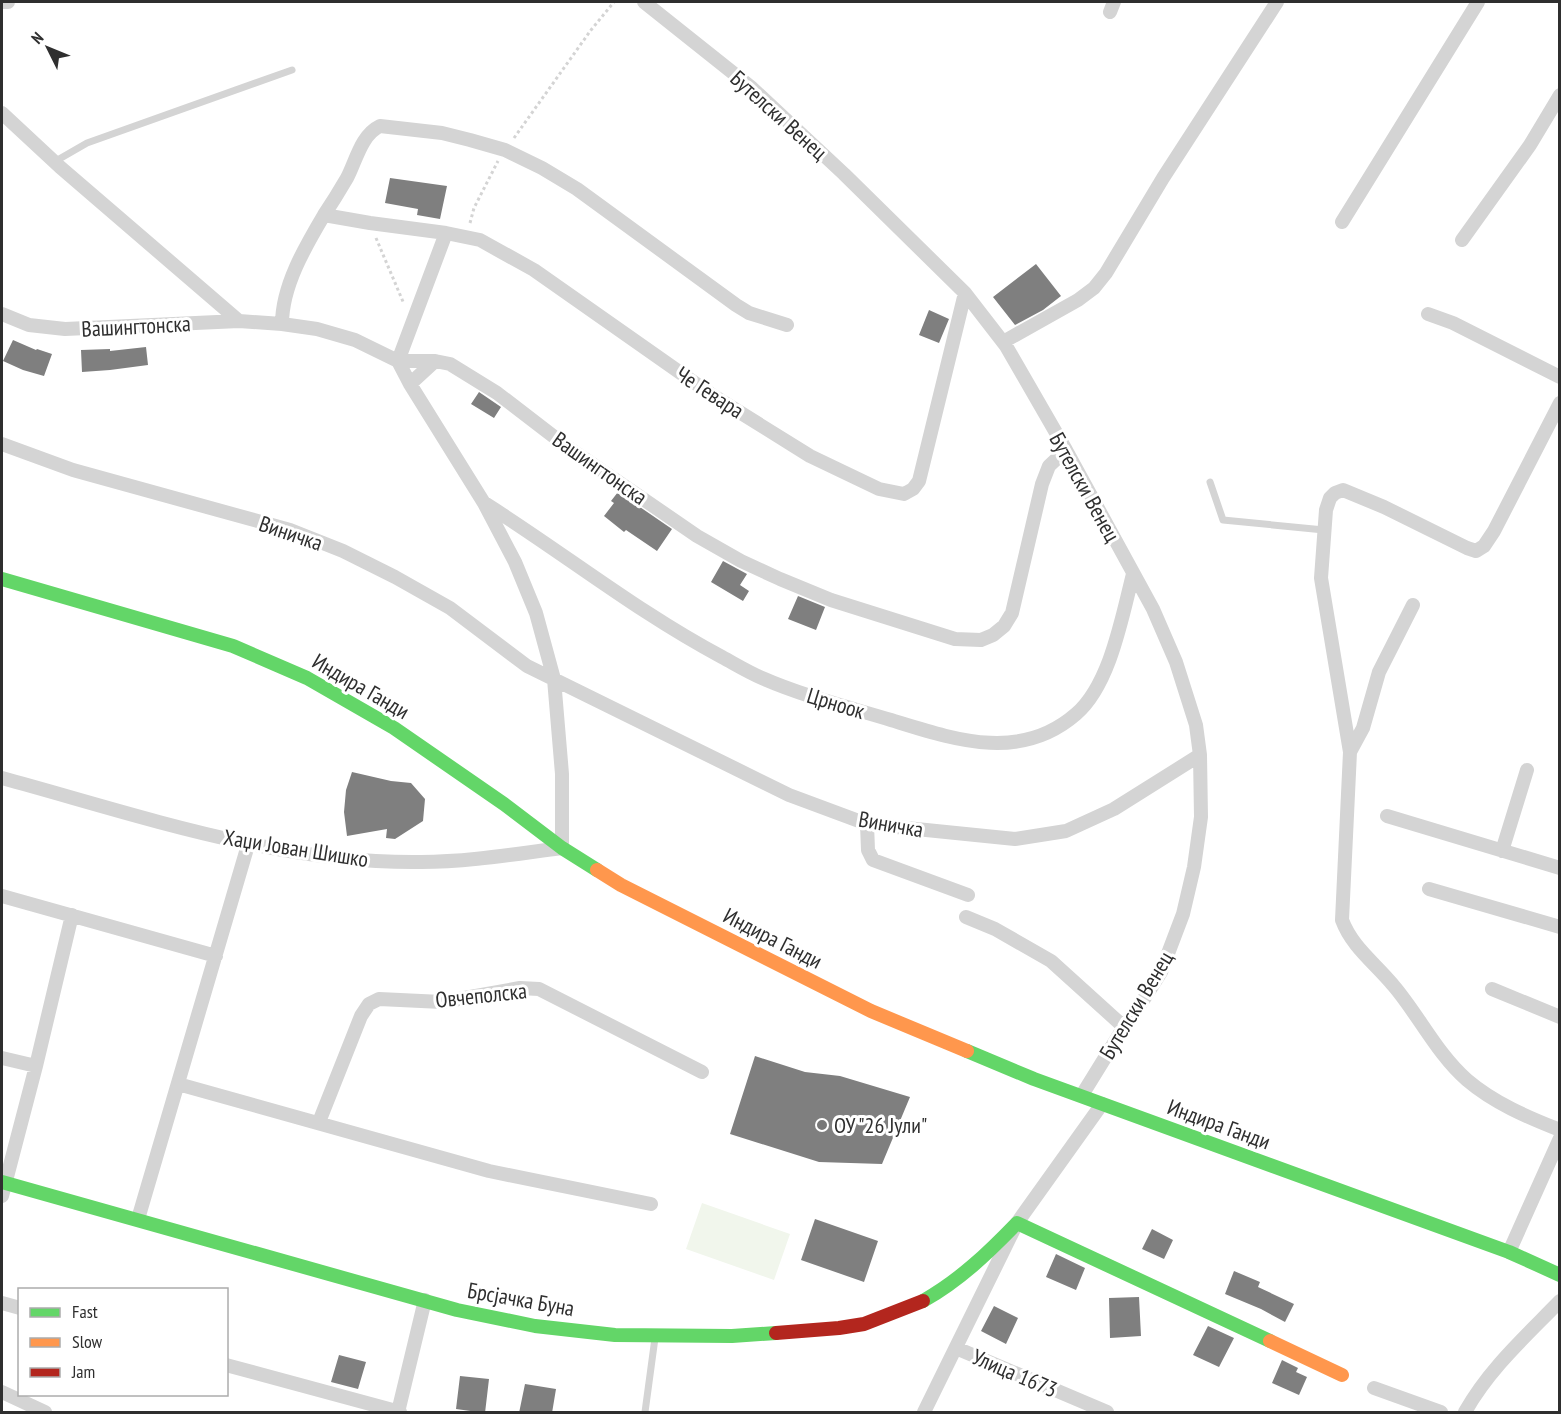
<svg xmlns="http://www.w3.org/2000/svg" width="1561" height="1414" font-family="'PT Sans Narrow',sans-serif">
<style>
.green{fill:#f1f6ec}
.building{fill:#7f7f7f}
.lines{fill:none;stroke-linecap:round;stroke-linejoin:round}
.path{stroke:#d4d4d4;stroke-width:3;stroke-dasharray:3 3;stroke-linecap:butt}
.lane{stroke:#d4d4d4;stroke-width:7}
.street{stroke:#d4d4d4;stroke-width:14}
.fast{stroke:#63d668;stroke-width:14}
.slow{stroke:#ff974d;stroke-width:14}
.jam{stroke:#b3261e;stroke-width:14}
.poi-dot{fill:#787878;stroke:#fff;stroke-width:2}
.labels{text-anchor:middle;stroke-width:6;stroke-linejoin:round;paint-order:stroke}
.street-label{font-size:22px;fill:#2f2f2f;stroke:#fff}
.poi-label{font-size:22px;fill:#2f2f2f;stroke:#fff;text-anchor:start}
</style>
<rect width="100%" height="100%" fill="#fff"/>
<path class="green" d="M702 1203 790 1234 774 1280 686 1249Z"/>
<path class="building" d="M390 178 447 186 440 219 417 215 418 209 385 203Z
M1036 264 1061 296 1043 310 1015 325 993 297Z
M929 310 949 319 939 343 919 335Z
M13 340 36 350 37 349 52 354 44 376 23 370 3 361Z
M146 347 148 365 110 370 82 372 81 350 110 349V351Z
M479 392 501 407 494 418 471 404Z
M618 492 672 529 657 551 626 530 624 532 604 516 614 503 611 501Z
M723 561 747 574 740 585 749 591 743 601 711 582Z
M798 596 825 607 816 630 788 619Z
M352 772 391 781 411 783 425 799 423 821 395 839 386 838 387 829 347 836 344 812 346 790Z
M755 1056 805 1072 840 1076 910 1097 882 1164 819 1162 730 1134Z
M815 1219 878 1241 864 1282 801 1260Z
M1152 1229 1173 1240 1164 1259 1142 1249Z
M1056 1254 1085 1268 1076 1290 1046 1277Z
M1234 1271 1260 1282 1258 1287 1294 1304 1285 1322 1261 1309 1225 1294Z
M1139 1297 1141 1336 1110 1338 1109 1298Z
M994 1306 1018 1318 1006 1344 981 1331Z
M1208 1326 1234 1338 1219 1367 1193 1355Z
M339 1355 366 1362 358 1389 331 1382Z
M1282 1360 1298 1368 1296 1372 1307 1377 1299 1395 1272 1383Z
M460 1376 489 1379 485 1413 456 1409Z
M525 1384 556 1389 552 1413H519Z"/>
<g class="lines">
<path class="path" d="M514 138 591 30 614 2
M470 223 474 208 498 161
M376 238 404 304"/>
<path class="lane" d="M54 162 87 143 292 70
M1210 482 1223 520 1324 530
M645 1412 655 1338"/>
<path class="street" d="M2 2H8
M644 2 752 88 844 174 965 293 1006 346 1066 450 1153 609 1176 662 1196 725 1200 755 1201 817 1194 867 1183 914 1161 972 1142 1002 1124 1027 1082 1095
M1110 12 1114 2
M2 113 60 167 239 321
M324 215C332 203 340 190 347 178 356 161 361 135 380 126L442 133 470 140 505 150 542 168 577 189 736 305 749 313 787 325
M1342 222 1478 2
M1462 240 1530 145 1560 95
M2 314 29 325 65 329 239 321 282 324 317 329 355 340 398 361H435L450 364 497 393 566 446 697 536 741 561 780 579 831 600 955 639 981 640 993 635 1004 626 1012 613 1042 484 1049 466 1066 450
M1428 314 1453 323 1560 377
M282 324C282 286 305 247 324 215L370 223 446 233 480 240 534 270 712 395 810 456 879 489 904 494 913 489 919 481 965 293
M1003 342 1078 300 1094 288 1106 273 1163 178 1277 2
M398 361 446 233
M410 384 435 361
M1560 403 1494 531 1484 546 1476 551 1467 548 1384 507 1343 490 1335 493 1330 498 1326 510 1321 578 1350 752 1342 920C1352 947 1375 963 1393 985 1418 1014 1437 1054 1467 1080 1494 1103 1527 1117 1560 1130
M2 444 73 470 290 530 343 551 395 577 450 608 527 666 789 795 867 824 1015 839 1066 831 1114 809 1200 755
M486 504C565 554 639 613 722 657 735 664 748 672 762 678 803 696 848 707 891 720 953 739 1020 763 1076 714 1110 685 1122 617 1133 574
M1350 752 1363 728 1379 672 1413 605
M2 778C138 815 278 864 421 862 468 862 515 854 562 848V774L554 679 536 613 515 562 484 503 410 384 398 361
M1387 816 1560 868
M867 824 868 850 873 860 968 895
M1502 851 1527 770
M1429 889 1560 927
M2 896 216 956
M966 917 995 929 1051 961 1124 1027
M1492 989 1560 1017
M2 1058 36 1066
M178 1084 489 1171 651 1204
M319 1122 361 1016 369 1004 379 999 442 1002 520 988 539 989 702 1072
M2 1196 36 1066 72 915
M138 1219 248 845
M1509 1252 1560 1138
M2 1303 20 1308
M956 1348 1107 1412
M226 1365 400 1412
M1374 1388 1441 1412
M2 1392 45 1412
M398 1412 425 1300
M924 1412 1017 1223 1102 1104
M1465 1412C1489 1369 1526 1336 1560 1301"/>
<path class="fast" d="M2 579 233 646 307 678 394 728 504 804 562 848 597 870
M967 1051 1034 1079 1509 1252 1560 1275
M2 1182 457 1310 535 1326 615 1335 732 1336 776 1333
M923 1301C960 1280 988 1253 1017 1223L1270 1341"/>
<path class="slow" d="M597 870 621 885 871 1011 967 1051
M1270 1341 1342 1375"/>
<path class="jam" d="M776 1333 839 1328 864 1324 923 1301"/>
</g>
<circle class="poi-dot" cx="822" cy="1125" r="6"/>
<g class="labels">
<g class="street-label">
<text transform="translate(779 115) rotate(42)" y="8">Бутелски Венец</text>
<text transform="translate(136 326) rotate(-3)" y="8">Вашингтонска</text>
<text transform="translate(710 392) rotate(33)" y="8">Че Гевара</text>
<text transform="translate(600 468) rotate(35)" y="8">Вашингтонска</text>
<text transform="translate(1085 487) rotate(61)" y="8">Бутелски Венец</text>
<text transform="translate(291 533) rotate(19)" y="8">Виничка</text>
<text transform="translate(361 686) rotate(30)" y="8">Индира Ганди</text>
<text transform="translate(836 703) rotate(17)" y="8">Црноок</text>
<text transform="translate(891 824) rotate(10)" y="8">Виничка</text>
<text transform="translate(296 848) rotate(9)" y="8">Хаџи Јован Шишко</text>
<text transform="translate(773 938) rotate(27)" y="8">Индира Ганди</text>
<text transform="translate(481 995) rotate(-6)" y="8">Овчеполска</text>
<text transform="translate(1136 1005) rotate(-59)" y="8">Бутелски Венец</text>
<text transform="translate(1219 1124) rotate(20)" y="8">Индира Ганди</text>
<text transform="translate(521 1299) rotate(10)" y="8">Брсјачка Буна</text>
<text transform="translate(1015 1373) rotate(23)" y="8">Улица 1673</text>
</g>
<g class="poi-label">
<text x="834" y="1133">ОУ "26 Јули"</text>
</g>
</g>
<rect width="1561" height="1414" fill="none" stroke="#2f2f2f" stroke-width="6"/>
<rect x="18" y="1288" width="210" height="108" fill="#ffffff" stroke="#acacac" stroke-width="1.5"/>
<rect x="30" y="1308" width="30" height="9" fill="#63d668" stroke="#acacac" stroke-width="1.5"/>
<text x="72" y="1318" font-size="18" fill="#2f2f2f">Fast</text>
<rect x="30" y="1338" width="30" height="9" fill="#ff974d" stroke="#acacac" stroke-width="1.5"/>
<text x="72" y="1348" font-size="18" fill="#2f2f2f">Slow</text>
<rect x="30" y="1368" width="30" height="9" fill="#b3261e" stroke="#acacac" stroke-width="1.5"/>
<text x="72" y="1378" font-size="18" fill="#2f2f2f">Jam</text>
<g transform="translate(48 48) rotate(313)" stroke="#ffffff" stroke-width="4.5" paint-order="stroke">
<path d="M0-4.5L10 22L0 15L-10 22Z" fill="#2f2f2f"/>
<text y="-9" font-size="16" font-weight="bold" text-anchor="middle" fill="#2f2f2f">N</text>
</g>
</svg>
